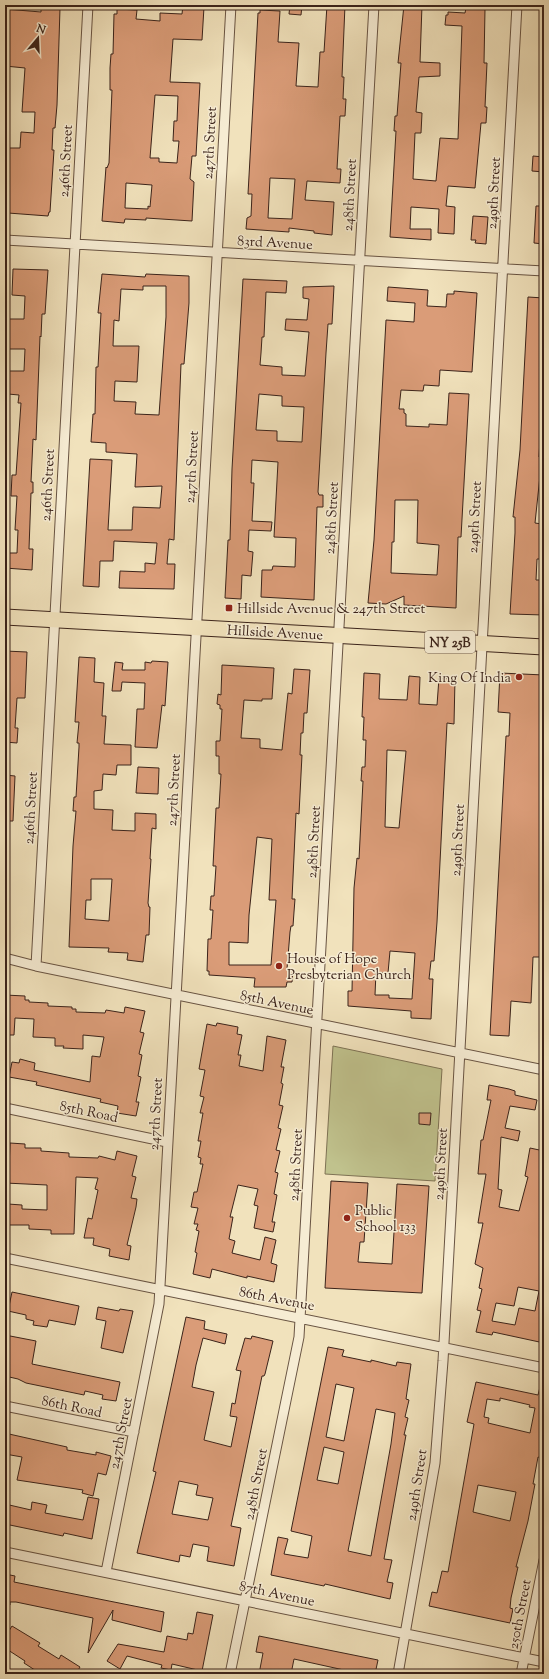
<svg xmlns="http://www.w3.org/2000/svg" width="549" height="1679" font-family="'Sorts Mill Goudy',serif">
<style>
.green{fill:#c0c28d;stroke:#7e7254}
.building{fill:#da9c78;stroke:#3b231a;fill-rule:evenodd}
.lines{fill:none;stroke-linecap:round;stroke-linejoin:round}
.street-casing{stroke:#685342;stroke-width:11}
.primary-casing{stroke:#3b231a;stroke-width:17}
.street{stroke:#f6ecd3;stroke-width:9}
.primary{stroke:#f1e2bc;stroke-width:15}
.poi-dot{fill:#8f2418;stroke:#f6ecd3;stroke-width:1.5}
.labels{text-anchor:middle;stroke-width:3;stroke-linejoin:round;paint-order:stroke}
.shield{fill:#f6ecd3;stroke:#735f52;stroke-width:1}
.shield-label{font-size:13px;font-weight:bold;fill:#3b231a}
.street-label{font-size:14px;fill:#3b231a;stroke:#f6ecd3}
.poi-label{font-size:14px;fill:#3b231a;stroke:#f6ecd3;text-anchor:start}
</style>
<rect width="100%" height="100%" fill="#f1e2bc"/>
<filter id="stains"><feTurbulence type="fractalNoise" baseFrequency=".005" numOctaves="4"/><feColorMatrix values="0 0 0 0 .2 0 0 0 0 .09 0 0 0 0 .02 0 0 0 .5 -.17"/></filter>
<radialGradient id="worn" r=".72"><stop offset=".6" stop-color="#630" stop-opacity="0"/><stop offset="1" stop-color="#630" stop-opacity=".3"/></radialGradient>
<path class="green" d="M333 1046 442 1069 435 1181 325 1174Z"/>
<path class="building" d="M183 5H202L204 7 202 40 173 39 170 82 200 83 196 156H192L190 179 194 182 192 221 146 218V220L125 219 124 223 102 221 106 167 107 168 109 163 112 90H110V68L111 54H113L114 14H117V9L137 10 136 19 160 21V13L182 14ZM155 95 178 96 177 121H174L173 141H179L177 163 159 162V158H150ZM126 183 152 185 150 207 148 206V209L125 208Z
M290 5H302L301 15 289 14Z
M327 5H345L342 77H344L343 99H346L345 116H340L337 169H341L340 183 307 181 305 200 334 202 332 235 314 233V231L289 228V232L246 229 247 218 251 216 252 194H248L249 176 258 13H260V10L280 11 278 42 299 43 296 86 318 87 320 52H324ZM270 178 295 179 292 219 268 218Z
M404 5H422L420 62 440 63V76L419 77 416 112 422 113 421 133H415L413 179 436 181 440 138 458 139 462 26 445 25 446 15H448V12L465 13 466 8 485 9 484 63H487L485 107H487L486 123H481L475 188 448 186 446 206 455 207 454 234 438 233 439 209 411 207 410 229H431V240L390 237 396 131H394L395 116H397L401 63H398Z
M41 7 60 8 57 105 55 128H53L52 150H54L50 212H49L48 216 8 213 9 199H5L7 148H20L21 132 34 133 35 112H22L25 68 5 66V9L41 12Z
M533 156 544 157V172L532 171Z
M536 206H544V244L534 243Z
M473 216 488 217 486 244 475 243 476 240H471Z
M13 269 48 270 45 314H42L41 337 40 336 36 440 33 439 31 482H33V493H31L29 549H33L32 570 5 568V553H17L18 530H15L17 496H11L12 475H16L21 403H18L19 395 8 394 9 371H24L25 349H5V319H24L25 296 12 295Z
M102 274 145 277 146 274 189 276V303L184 364H181L174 540 169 539 167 564H175L174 589 119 588 120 571 145 572V563L155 564 157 543 114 541 113 561H100L99 587 83 586 90 459 112 460 108 530H132L133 507 160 508 162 486 135 487 137 454 106 452V443L91 442 93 414H95L96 367H98L101 313H98ZM143 286H166V317L159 415 135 414 136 402 114 401 115 381 137 382 139 346H113L114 320 119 321 121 289 143 290Z
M243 279 287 281 286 293 266 292 264 337H262L261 353 260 365 282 367V375L305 376 309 332 285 330 286 319 307 320 309 299 303 298V287L334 286 332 324H328L326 353 318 492 319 495H323V507H317L314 600 261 597 262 570H272L273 566 295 567 296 538 274 537 278 462 252 460 251 483H254L252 521 272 522 271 531 249 530 248 551 253 552 251 576 242 575 241 599 225 598 228 540H230L232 469ZM259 394 282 396V406L304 407 302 442 277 441V431L256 430Z
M388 287 428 290 427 306 446 307 447 294H454V291L477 293 472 372 440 370 439 386 424 385 423 391 401 390 399 409H404V413L406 414V426L429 427V424L447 425 449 393 469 394 461 537H458L456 608 404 605V596L386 604 368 603 374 540 386 320 414 322 415 303 387 301ZM395 500H418L417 543 439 545 437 575 391 573 392 542H394Z
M528 297 544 298V366L539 457H542L535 523 542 524 541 559H537L536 580H544V615L510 614 515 533V517H513L520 450Z
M5 651 27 652 25 698H17L15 728H18L17 743 5 742Z
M79 657 95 658 94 682 104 683 102 716H106L104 744 131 745V765H117L116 775 103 774 102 790 94 791V809L113 810 112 830 135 831V813L156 814V829L152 828 150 859H151L148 903 149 907H150L149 935H146L143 962 127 960 128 953 108 952 109 948 69 947 73 846 76 811H73L74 797H76L79 747V743H77L79 722H75ZM91 879H112L109 921 85 919 86 900H91Z
M152 661 168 662 165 706 162 705 157 748 135 747 137 709H144L145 683 122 682 121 691H112L115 662 123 663 122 670H145V662L151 663Z
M222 665 274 668 272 699H262V701L244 700 241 738 260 739V748L282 750 288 693 292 694 294 669 310 670 307 713H304L303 733H301L300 755H302L299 814 296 813 292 899H295L294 912 293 926H291L290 932 287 969 293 970 292 982H287L286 987H254L255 978 209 975V971H207L208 939H211L213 910H210L211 896H214L216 866H213L216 808H219L221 774H219V756H216V741H220L222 709H220V705L217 704 218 694 221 695ZM257 837 272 839 269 900H276L271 965H229V942L248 943 249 915Z
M364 673 380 674 379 699 407 700 409 676 420 677 419 704 437 705 439 678 455 679 454 724 447 723 437 922 434 961H431L429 979H433L431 1019 411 1018V1011L348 1006V991H352L354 888 357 858 359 859 363 781H361L362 767H365L366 740H363L364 717H362ZM387 750 406 751 399 828 385 827ZM390 951 415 953 412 999 389 998V995H375L376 972 388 973Z
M500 673 544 675V783L540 839H544V957H533L531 1003 511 1001 509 1036 490 1035 506 736H509L510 713 498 712Z
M138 767 159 768 158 794 136 793Z
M5 775 15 776 13 821H5Z
M5 995 25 996V1000H29V1002L48 1003V1006L72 1007V1009H76V1012L105 1013 106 1010 124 1013 125 1007 145 1011 140 1032 144 1033 139 1054 142 1055 138 1076 141 1077 136 1102H139L136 1116 117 1113 118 1106 100 1102 101 1099 36 1085 37 1082 9 1077 12 1062 19 1063 20 1059 35 1063 34 1070 90 1082 92 1056 100 1057 104 1037 83 1035V1049L63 1048 64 1046H55V1038L33 1037 34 1019 15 1018 14 1035H5Z
M217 1023 238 1027 237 1034 242 1035 238 1055H241L239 1066 263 1071 267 1036 286 1040 281 1067H284L281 1083 283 1084 279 1105 283 1106 278 1128 281 1129 276 1150 280 1151 275 1172 278 1173 274 1194 277 1195 272 1222H275L273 1232 254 1228 258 1206 254 1205 258 1189 238 1185 230 1217H233L229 1239 235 1241 232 1253 260 1260 265 1237 276 1240 271 1263 277 1265 274 1282 247 1276V1278L212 1269 210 1278 193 1274 197 1253 195 1252 199 1231 196 1230 198 1224H194L198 1208 191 1207 194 1192H197L203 1164H200L201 1158 198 1157 201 1141H198L203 1113H200L204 1097 200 1096 205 1070 199 1069 207 1024 216 1026Z
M489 1085 509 1089 515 1091V1095L537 1100 535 1110 510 1106 505 1128 520 1131 518 1141 501 1137 498 1189 502 1190 499 1207 519 1211 528 1177 525 1176 530 1148 544 1151V1343L493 1332 492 1335 476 1332 481 1311 477 1310 482 1289 479 1288 483 1268 475 1264 483 1223H478L486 1174H478L481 1140H483L491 1100H487ZM518 1287 539 1291 535 1311 519 1308 515 1325 492 1321 496 1303 514 1306Z
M419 1113H431L430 1125 419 1124Z
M10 1143 25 1144V1148H41V1151L69 1153V1157L98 1158 99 1156 115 1160 117 1151 137 1156 132 1176 136 1177 131 1198 137 1199 136 1207 127 1245 131 1246 129 1260 109 1256 110 1249 93 1245 94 1238H84L88 1218 92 1219 98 1190 95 1189 98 1178 76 1177 74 1234H51V1230L29 1229V1225H7L8 1204 22 1205V1209L47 1210V1185L5 1183V1169H9Z
M331 1181 368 1183 364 1242H360L358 1262 392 1264 397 1184 429 1186 422 1293 325 1288Z
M12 1292 79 1306 75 1325 49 1320 47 1327 33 1325 34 1321 26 1319V1315L8 1311Z
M98 1307 119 1311 120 1309 133 1311 123 1353 101 1348 106 1321 96 1319Z
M186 1317 205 1321 204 1329 227 1334 225 1344 203 1338 196 1365 192 1387 214 1392 204 1440 231 1447 237 1417 230 1416 232 1403 235 1404 241 1371 236 1370 245 1338 251 1339 252 1336 273 1341 265 1374 264 1376H262L231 1526 241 1528 234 1566 207 1561 209 1547 193 1544 190 1557 180 1555 179 1562 137 1553 156 1472 153 1471ZM179 1481 198 1485 196 1495 213 1498 208 1520 172 1514Z
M5 1335 36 1341 32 1364 120 1382 116 1401 102 1399 103 1395 85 1391 84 1395 26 1383 18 1379 5 1376Z
M328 1347 344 1350 342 1356 371 1362V1360L396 1366 397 1362 411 1364 406 1399 409 1400 405 1417 408 1418 404 1435H406L384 1559 392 1560 387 1582 393 1583 390 1599 325 1584 324 1586 271 1575 278 1537 288 1539 284 1554 308 1558 312 1536 291 1531ZM336 1384 354 1388 344 1441 326 1437ZM376 1409 395 1413 391 1444 371 1556 348 1551ZM324 1447 344 1452 338 1484 317 1480Z
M476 1382 538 1395 540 1387 544 1388V1442L541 1458 538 1457 533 1484H535L528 1521 516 1567H518L511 1598 510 1608 513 1609 510 1623 429 1606 432 1592 437 1593 442 1571 448 1572 474 1424 467 1422ZM500 1398 530 1405 529 1407 535 1408 530 1433 488 1423 489 1418 484 1417 487 1399 500 1401ZM478 1485 516 1492 510 1521 473 1512Z
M9 1434 67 1447V1450L96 1455V1452L111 1456 106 1475 98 1473 93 1496 82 1493 83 1490 17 1480 22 1457 5 1454Z
M88 1497 99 1499 92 1539 64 1533 63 1536 5 1524V1504L31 1510 32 1502 47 1505 45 1513 83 1520Z
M5 1574 15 1576 14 1582 164 1612 161 1632 112 1620 113 1610 88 1653 93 1618 16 1602H10V1605H5Z
M197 1612 213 1615 202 1671 172 1664 171 1670 161 1668 162 1665 127 1656 120 1669 107 1661 118 1644 164 1652 167 1636 187 1640 188 1633 193 1634Z
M12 1626 40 1643 38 1646 59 1659 61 1655 80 1667 76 1674H41L24 1663 25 1661 5 1648V1641L9 1635 7 1634Z
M259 1636 378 1660 375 1674 353 1672 294 1659 291 1674H259L263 1653 256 1652Z"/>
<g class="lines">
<defs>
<path id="street" d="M5 240 544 271
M5 958 36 966 544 1070
M36 966 88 5
M5 1108 167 1142
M5 1258 544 1368
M5 1406 134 1432
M5 1552 544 1662
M106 1572 159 1304 231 5
M230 1674 299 1337 374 5
M398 1674 435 1463 443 1361 517 5
M521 1674 544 1560"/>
<path id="primary" d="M5 617 544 647"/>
</defs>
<use href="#street" class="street-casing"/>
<use href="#primary" class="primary-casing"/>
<use href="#street" class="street"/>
<use href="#primary" class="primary"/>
</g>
<g class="poi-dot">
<rect x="225" y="604" width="8" height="8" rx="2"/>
<circle cx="519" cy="677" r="4"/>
<circle cx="279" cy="966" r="4"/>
<circle cx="347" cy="1218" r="4"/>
</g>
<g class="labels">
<rect class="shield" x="425" y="631" width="50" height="22" rx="3"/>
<g class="shield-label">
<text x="450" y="647">NY 25B</text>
</g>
<g class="street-label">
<text transform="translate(209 143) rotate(-87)" y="5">247th Street</text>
<text transform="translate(65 161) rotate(-87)" y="5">246th Street</text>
<text transform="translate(493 193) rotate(-87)" y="5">249th Street</text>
<text transform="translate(349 195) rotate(-87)" y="5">248th Street</text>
<text transform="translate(275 242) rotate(3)" y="5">83rd Avenue</text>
<text transform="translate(191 467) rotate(-87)" y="5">247th Street</text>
<text transform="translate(47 485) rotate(-87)" y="5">246th Street</text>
<text transform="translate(474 517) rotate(-87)" y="5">249th Street</text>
<text transform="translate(331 518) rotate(-87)" y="5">248th Street</text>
<text transform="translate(275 632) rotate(3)" y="5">Hillside Avenue</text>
<text transform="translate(173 790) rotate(-87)" y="5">247th Street</text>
<text transform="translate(30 808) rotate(-87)" y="5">246th Street</text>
<text transform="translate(457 840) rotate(-87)" y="5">249th Street</text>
<text transform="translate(313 842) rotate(-87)" y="5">248th Street</text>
<text transform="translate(277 1002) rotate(12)" y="5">85th Avenue</text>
<text transform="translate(89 1111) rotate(12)" y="5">85th Road</text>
<text transform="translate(155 1114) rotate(-87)" y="5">247th Street</text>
<text transform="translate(440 1164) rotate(-87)" y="5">249th Street</text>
<text transform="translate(295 1165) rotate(-87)" y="5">248th Street</text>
<text transform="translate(277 1298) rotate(11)" y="5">86th Avenue</text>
<text transform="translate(72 1406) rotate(12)" y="5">86th Road</text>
<text transform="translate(120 1433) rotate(-79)" y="5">247th Street</text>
<text transform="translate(255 1484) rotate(-79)" y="5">248th Street</text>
<text transform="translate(416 1485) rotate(-81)" y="5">249th Street</text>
<text transform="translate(277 1593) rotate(12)" y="5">87th Avenue</text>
<text transform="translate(519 1614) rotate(-79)" y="5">250th Street</text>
</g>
<g class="poi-label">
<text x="237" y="613">Hillside Avenue &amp; 247th Street</text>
<text x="511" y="682" text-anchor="end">King Of India</text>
<text x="287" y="963">House of Hope<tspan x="287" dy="16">Presbyterian Church</tspan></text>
<text x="355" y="1215">Public<tspan x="355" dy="16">School 133</tspan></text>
</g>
</g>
<rect width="549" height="1679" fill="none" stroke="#f1e2bc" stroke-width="20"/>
<rect x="6" y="6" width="537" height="1667" fill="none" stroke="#3b231a" stroke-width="2"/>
<rect x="10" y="10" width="529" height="1659" fill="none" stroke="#3b231a"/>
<g transform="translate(38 38) rotate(19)" stroke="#f6ecd3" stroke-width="3" paint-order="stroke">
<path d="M0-3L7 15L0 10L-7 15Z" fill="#3b231a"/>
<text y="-6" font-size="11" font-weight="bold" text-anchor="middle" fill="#3b231a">N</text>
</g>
<rect width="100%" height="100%" filter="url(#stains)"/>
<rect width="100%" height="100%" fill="url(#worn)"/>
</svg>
